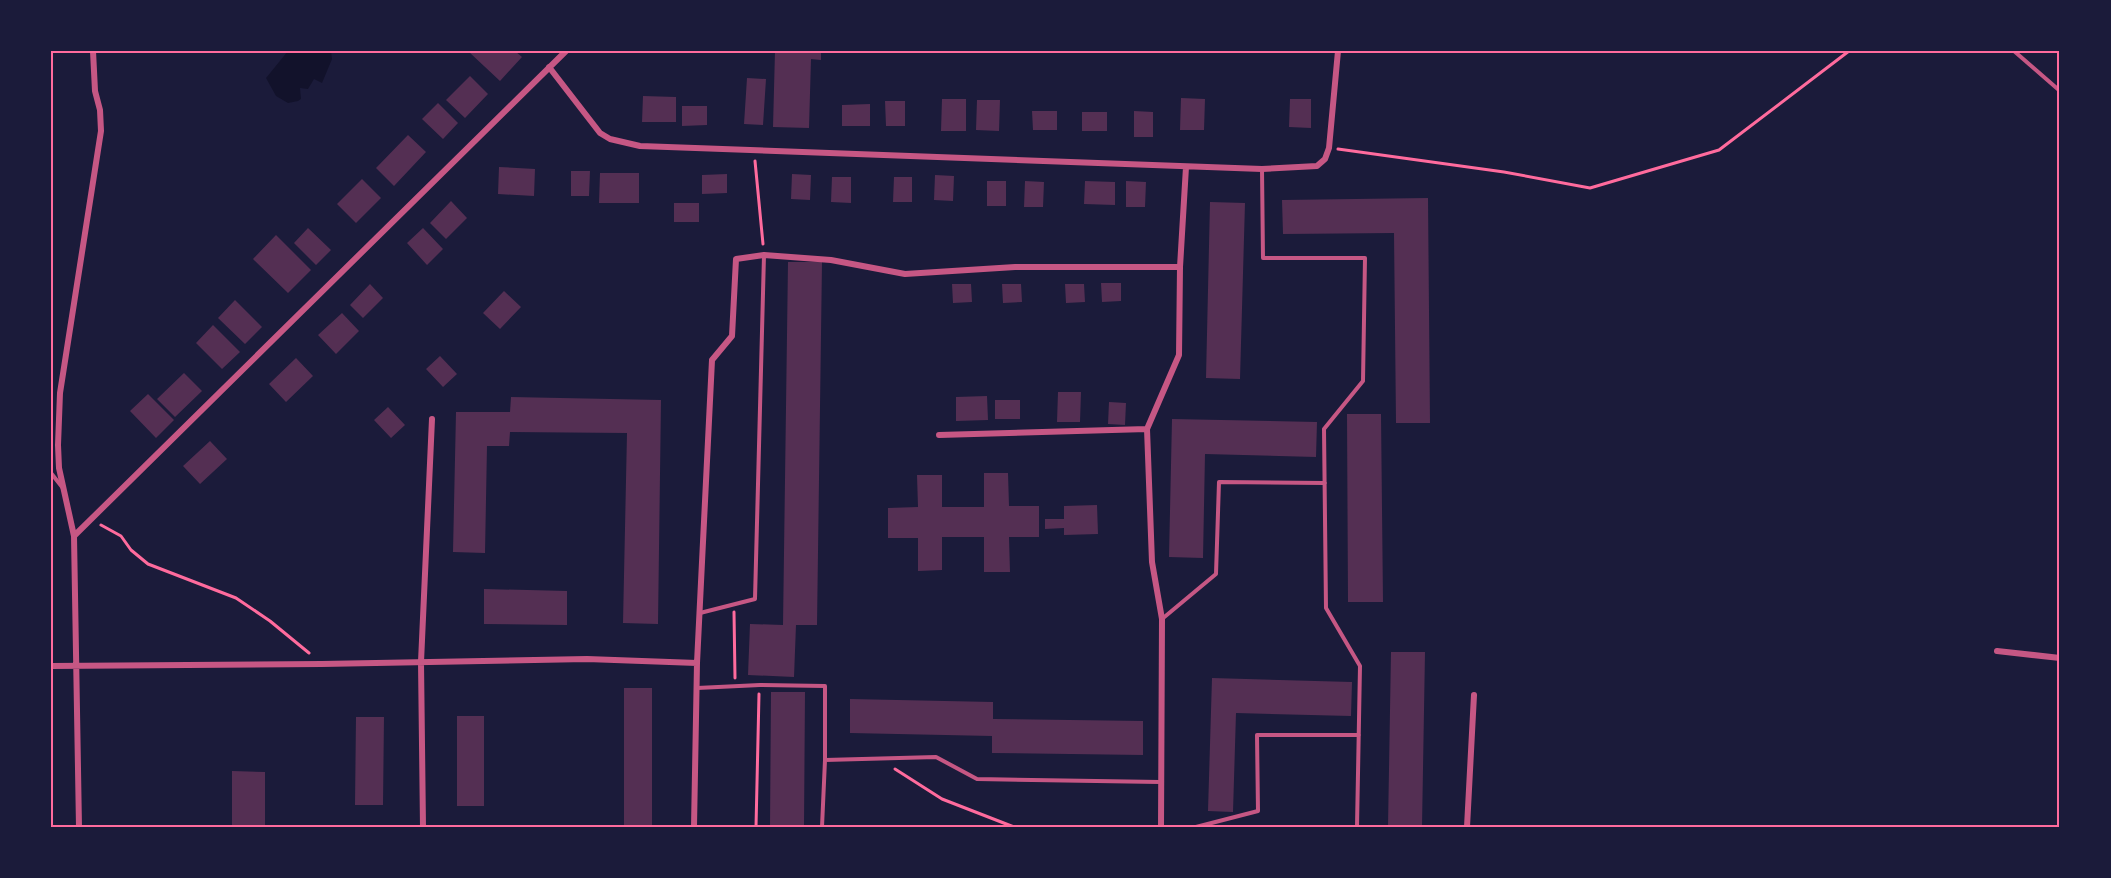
<svg xmlns="http://www.w3.org/2000/svg" width="2111" height="878" font-family="'Source Serif 4',serif">
<style>
.water{fill:#12122b}
.building{fill:#542f53}
.lines{fill:none;stroke-linecap:round;stroke-linejoin:round}
.path{stroke:#ff6b9d;stroke-width:3}
.service{stroke:#c65784;stroke-width:4}
.minor{stroke:#c65784;stroke-width:6}
.neatline{fill:none;stroke:#ff6b9d;stroke-width:2}
</style>
<rect width="100%" height="100%" fill="#1b1b3a"/>
<path class="water" d="M288 51H331L332 59 322 83 314 79 308 89 300 88 301 99 298 101 288 103 276 96 266 78Z"/>
<path class="building" d="M470 51H515L522 57 500 81 469 52Z
M775 51H821V60L811 59 809 128 773 127Z
M470 76 488 94 465 118 446 100Z
M747 78 766 79 763 125 744 124Z
M643 96 676 97V122H642Z
M1181 98 1205 99 1204 130H1180Z
M942 99H966V131H941Z
M1290 99H1311V128L1289 127Z
M977 100H1000L999 131 976 130Z
M885 101H905V126H886Z
M438 103 458 123 443 139 422 119Z
M870 104V126H842V105Z
M682 106H707V125L682 126Z
M1032 111H1057V130H1033Z
M1134 111 1153 112V137H1134Z
M1082 112H1107V131H1082Z
M408 135 426 152 394 186 376 168Z
M499 167 535 169 534 196 498 194Z
M571 171H590L589 196H571Z
M600 173H639V203H599Z
M727 174V193L702 194V175Z
M792 174 811 175 810 200 791 199Z
M935 175 954 176 953 201 934 200Z
M832 177H851V203L831 202Z
M894 177H912V202H893Z
M362 179 381 198 356 223 337 204Z
M987 181H1006V206H987Z
M1025 181 1044 182 1043 207H1024Z
M1085 181 1115 182V205L1084 204Z
M1126 181 1146 182 1145 207H1126Z
M1428 198 1430 423H1396L1394 233 1283 234 1282 200Z
M451 201 467 218 446 239 430 223Z
M1210 202 1245 203 1240 379 1206 378Z
M674 203H699V222H674Z
M308 228 331 250 316 265 294 243Z
M423 228 443 249 427 265 407 243Z
M276 235 311 270 288 293 253 259Z
M788 262H822L817 625H796L794 677 748 675 750 624 783 625Z
M1101 283H1121V301L1102 302Z
M370 284 383 298 363 318 350 305Z
M952 284H971L972 302 953 303Z
M1002 284H1021L1022 302 1003 303Z
M1065 284H1084L1085 302 1066 303Z
M504 291 521 307 500 329 483 313Z
M235 300 262 327 245 344 218 318Z
M342 313 359 331 336 354 318 335Z
M213 325 240 352 222 369 196 343Z
M440 356 457 374 443 387 426 369Z
M296 358 313 376 286 402 269 384Z
M184 373 202 391 175 417 157 399Z
M1058 392H1081L1080 422H1057Z
M148 394 174 420 156 438 130 411Z
M987 396 988 420 956 421V397Z
M511 397 661 400 658 624 623 623 627 433 510 432 509 446H487L485 553 453 552 456 412H510Z
M995 400H1020V419H995Z
M1109 402 1126 403 1125 425 1108 424Z
M388 407 405 425 391 438 374 420Z
M1347 414H1381L1383 602H1348Z
M1172 419 1317 422 1316 457 1205 454 1203 558 1169 557Z
M210 441 227 459 200 484 183 466Z
M984 473H1008L1009 506H1039V537H1009L1010 572H984V537H942V570L918 571V538H888V508L918 507 917 475H942V507H984Z
M1097 505 1098 534 1064 535V528L1045 529V519H1064V506Z
M484 589 567 591V625L484 624Z
M1391 652H1425L1422 827H1388Z
M1212 678 1352 682 1351 716 1236 713 1233 812 1208 811Z
M624 688H652V827H624Z
M771 692H805L804 827H770Z
M850 699 993 702V719L1143 721V755L992 753V736L850 733Z
M457 716H484V806H457Z
M356 717H384L383 805H355Z
M232 771 265 772V827H232Z"/>
<g class="lines">
<path class="path" d="M1338 149 1504 172 1590 188 1719 150 1849 51
M755 161 763 244
M101 525 121 536 131 550 148 564 236 598 270 621 309 653
M734 612 735 678
M895 769 942 799 1014 827
M756 827 759 694"/>
<path class="service" d="M2014 51 2060 91
M51 91V93
M1262 169 1263 258H1365L1363 381 1324 429 1326 608 1360 666 1357 827
M51 473 62 487
M700 613 755 599 764 255
M1162 619 1216 574 1219 482 1325 483
M697 688 760 685 825 686V760
M822 827 825 760 936 757 977 779 1160 782
M1196 827 1258 811 1257 735H1359"/>
<path class="minor" d="M549 67 600 133 610 139 640 146 1262 169 1317 166 1325 159 1329 148 1338 51
M939 435 1147 429
M74 536 59 468 58 445 60 393 101 131 100 110 95 91 93 51
M1997 651 2060 658
M51 666 322 664 587 659 697 663
M79 827 74 536 566 51
M423 827 421 662 432 419
M694 827 697 663 712 360 732 336 736 259 764 255 831 260 905 274 1015 267H1180
M1161 827 1162 619 1152 562 1147 429 1179 355 1180 267 1186 167
M1467 827 1474 695"/>
</g>
<rect width="2111" height="878" fill="none" stroke="#1b1b3a" stroke-width="105"/>
<rect x="52" y="52" width="2006" height="774" class="neatline"/>
</svg>
